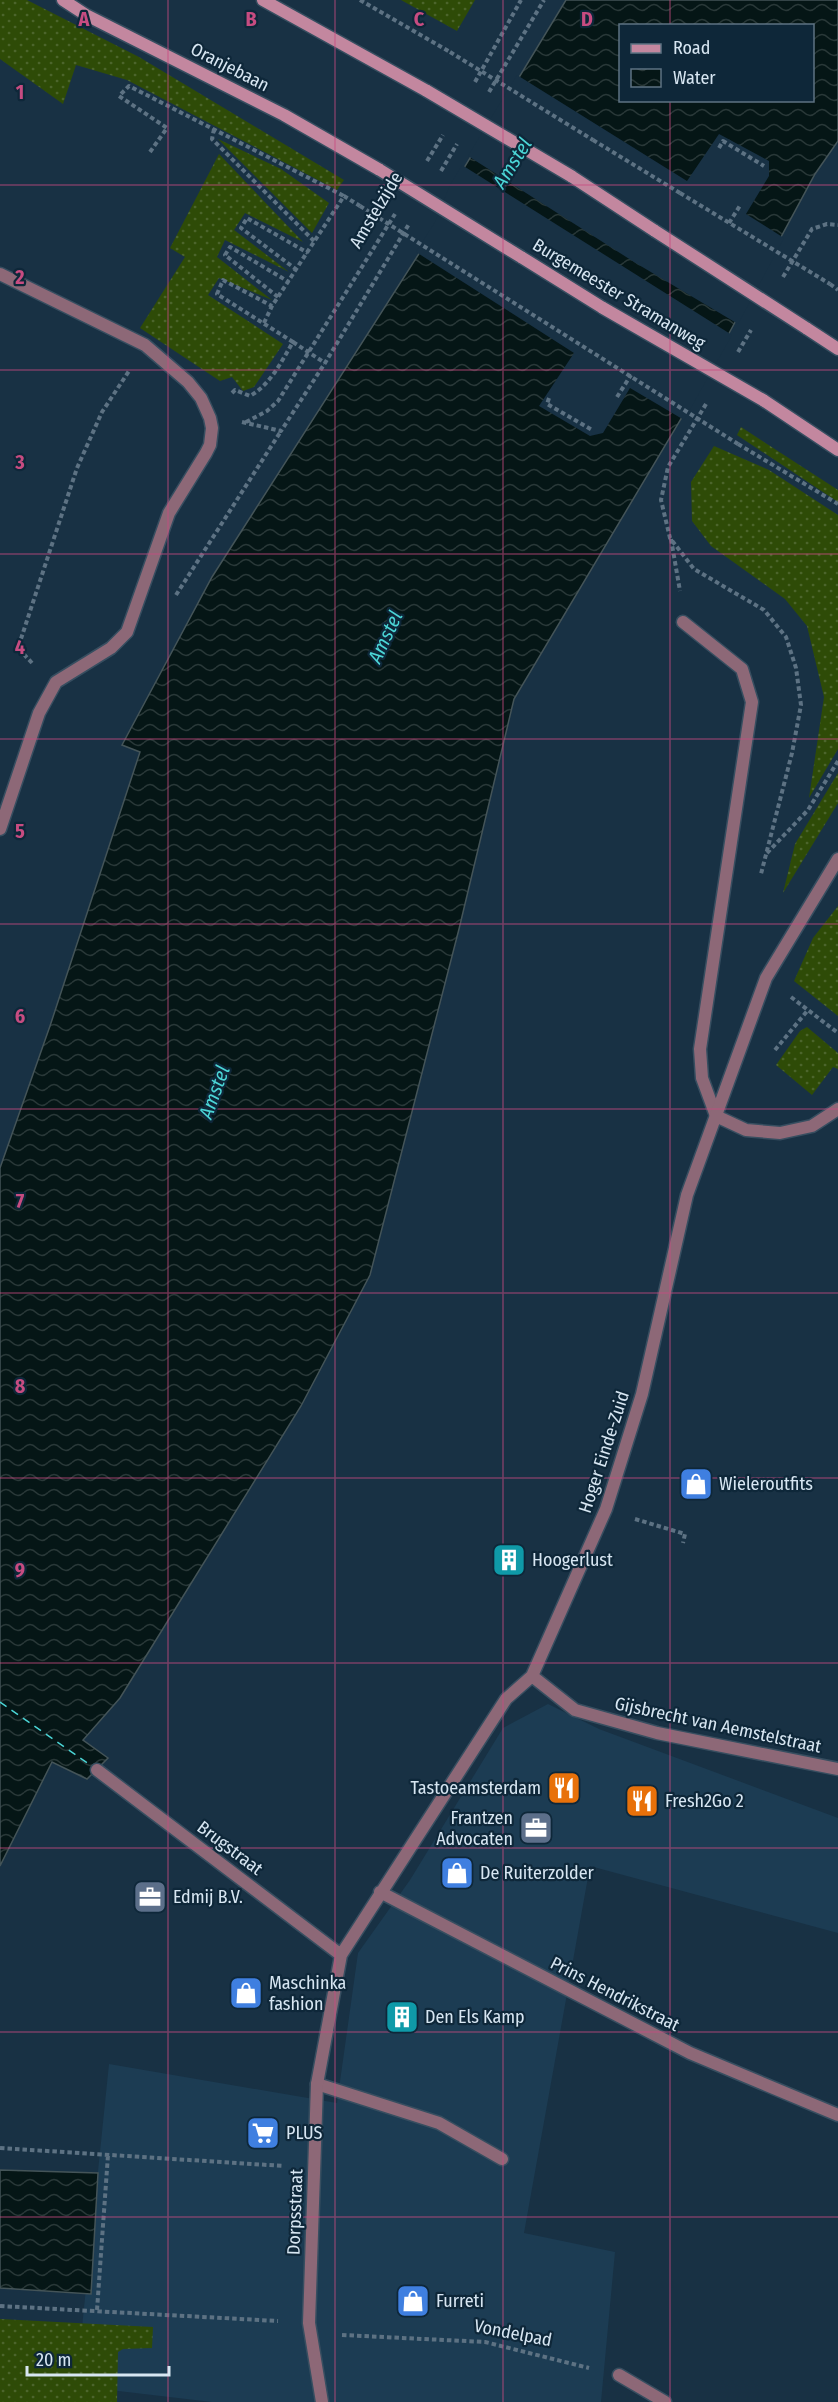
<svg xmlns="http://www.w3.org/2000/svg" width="838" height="2402" font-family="'Fira Sans Condensed',sans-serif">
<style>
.built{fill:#1c3c53}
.grass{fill:url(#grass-dots)}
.water{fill:url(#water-waves);stroke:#445458;stroke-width:1.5;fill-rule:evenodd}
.pier{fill:#183144}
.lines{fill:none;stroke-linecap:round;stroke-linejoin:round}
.ferry{stroke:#4bd5d6;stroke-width:1.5;stroke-dasharray:8 6;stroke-linecap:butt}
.lane-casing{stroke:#374e60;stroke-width:15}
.street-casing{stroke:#374e60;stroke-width:15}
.secondary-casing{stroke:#374e60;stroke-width:15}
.path{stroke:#5d7283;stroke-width:4;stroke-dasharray:4.5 3;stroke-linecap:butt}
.lane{stroke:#8d6877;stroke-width:12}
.street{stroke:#8d6877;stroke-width:12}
.secondary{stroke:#c3879f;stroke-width:12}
.secondary-bridge-casing{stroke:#374e60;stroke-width:15;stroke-linecap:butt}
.path-bridge{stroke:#5d7283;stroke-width:4;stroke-dasharray:4.5 3;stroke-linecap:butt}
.secondary-bridge{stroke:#c3879f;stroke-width:12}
.grid{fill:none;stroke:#c74c81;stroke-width:1.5;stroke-opacity:0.55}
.labels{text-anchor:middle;stroke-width:4.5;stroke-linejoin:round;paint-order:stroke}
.street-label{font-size:18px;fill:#d7e6f2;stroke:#0e2739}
.poi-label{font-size:18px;fill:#d7e6f2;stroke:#0e2739;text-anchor:start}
.water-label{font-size:20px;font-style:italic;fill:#4bd5d6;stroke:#0e2739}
.grid-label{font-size:20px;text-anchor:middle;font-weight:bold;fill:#c74c81;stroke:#0e2739;stroke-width:4.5;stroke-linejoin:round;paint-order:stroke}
</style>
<defs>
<pattern id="grass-dots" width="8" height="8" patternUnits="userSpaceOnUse" patternTransform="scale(1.5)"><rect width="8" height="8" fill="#2e4b07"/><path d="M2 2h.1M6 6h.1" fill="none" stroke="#4c652c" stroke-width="1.8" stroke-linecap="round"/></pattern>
<pattern id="water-waves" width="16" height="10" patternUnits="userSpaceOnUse" patternTransform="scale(1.5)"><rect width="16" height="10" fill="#051616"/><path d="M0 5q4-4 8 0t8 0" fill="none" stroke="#293838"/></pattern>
</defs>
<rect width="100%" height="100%" fill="#183144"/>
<path class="built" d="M548 1704 599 1729 838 1818V1933L590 1866 524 2233 615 2252 601 2402H212L76 2386 109 2064 337 2103 358 1953 410 1880 503 1728Z"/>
<path class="grass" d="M0 0H27L139 57 344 180 337 190 127 80 76 65 63 104 0 59Z
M401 0H475L457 31Z
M218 139 281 169 329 203 312 233Z
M219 154 303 242 245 213 234 230 289 272 225 240 217 257 272 300 219 278 208 295 283 344 254 387 243 391 232 377 220 381 140 328 185 257 170 248Z
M741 427 838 490V502L737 435Z
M714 446 769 470 838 515V749L809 798 824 697 807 626 785 599 711 546 692 521 691 482Z
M838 773V803L783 893 795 844Z
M838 906V1016L794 981 813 938Z
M807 1027 838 1053V1069L833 1067 812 1095 776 1065 800 1031Z
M0 2319 153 2327 152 2348 123 2349 118 2352 117 2402H0Z"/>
<path class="water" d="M566 0H838V141L815 174 700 387 514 699 459 929 370 1275 301 1406 120 1698 83 1740 108 1758 87 1779 52 1762 0 1866V1168L50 1026 140 752 122 745 212 577 438 224 453 186ZM620 26H812V100H620Z
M0 2170 98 2173 91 2294 0 2288Z"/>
<path class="pier" d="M517 75 687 181 719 134 769 161V176L746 214 784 238 738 324 634 262 468 156Z
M462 165 732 335 684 420 630 388 603 433 590 436 539 406 574 353 416 252 435 222 450 185Z"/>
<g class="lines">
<path class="ferry" d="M0 1702 93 1767"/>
<defs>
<path id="lane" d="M683 622 742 669 752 702 700 1049 702 1078 716 1116
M317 2084 439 2123 502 2159"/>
<path id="street" d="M0 274 145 345 188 382 201 398 210 418 212 428 210 445 206 453 169 513 127 632 111 648 56 682 39 713 0 829
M716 1116 746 1130 780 1133 812 1126 838 1109
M532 1676 575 1710 657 1733 838 1769
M97 1770 341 1955
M380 1892 690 2053 838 2115
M619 2375 665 2402
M322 2402 309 2323 317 2084 341 1955 506 1699 532 1676 606 1509 642 1394 687 1195 766 978 838 859"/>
<path id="secondary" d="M63 0 86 15 284 115 380 170
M263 0 427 91
M571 176 655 231
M521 257 603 308
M806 328 838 349
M763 400 838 450"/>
</defs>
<use href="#lane" class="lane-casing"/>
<use href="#street" class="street-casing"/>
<use href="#secondary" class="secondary-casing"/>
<path class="path" d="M360 0 450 52
M475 82 521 0
M489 92 544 0
M214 129 212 139 316 243
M593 140 680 193
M719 148 723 141 764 166
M150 152 167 128 119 96 129 86 344 196
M427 161 443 135
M441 171 457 144
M729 223 741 204
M297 270 241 228 247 218 308 253
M783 277 812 229 827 224 838 225
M830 284 838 290
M278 297 225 255 230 247 289 282
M264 323 272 306 344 196 360 206
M293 342 325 363
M738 352 751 330
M232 393 235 390 250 396C271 384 281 362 293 342L217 294 223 280 272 306
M617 397 631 375
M549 398 547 404 592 430
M706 404 668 467 661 500 670 538 694 569 764 610 786 637 796 668 801 705 792 753 761 874
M242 422 281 431 325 363 409 224
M246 422 267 411 278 401 395 214
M738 444 838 504
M671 539 680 591
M176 595 281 431
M32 663 18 648 77 468 102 412 129 371
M767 853 808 810 838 761
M791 997 838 1033
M775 1050 808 1010
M635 1519 685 1534 683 1543
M0 2148 284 2166
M0 2306 278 2321
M97 2310 108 2155
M342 2335 485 2342 589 2368"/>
<use href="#lane" class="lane"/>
<use href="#street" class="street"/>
<use href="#secondary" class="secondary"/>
<defs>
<path id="secondary-bridge" d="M427 91 571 176
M380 170 521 257
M655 231 806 328
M603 308 763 400"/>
</defs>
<use href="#secondary-bridge" class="secondary-bridge-casing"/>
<path class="path-bridge" d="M450 52 593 140
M680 193 830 284
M360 206 738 444"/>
<use href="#secondary-bridge" class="secondary-bridge"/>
</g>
<path class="grid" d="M168 0V2402M335 0V2402M503 0V2402M670 0V26M670 100V2402M0 185H838M0 370H838M0 554H838M0 739H838M0 924H838M0 1109H838M0 1293H838M0 1478H838M0 1663H838M0 1848H838M0 2032H838M0 2217H838"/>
<defs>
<symbol id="shop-square" viewBox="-11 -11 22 22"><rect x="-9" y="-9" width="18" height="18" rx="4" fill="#3f7fe0" stroke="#0e2739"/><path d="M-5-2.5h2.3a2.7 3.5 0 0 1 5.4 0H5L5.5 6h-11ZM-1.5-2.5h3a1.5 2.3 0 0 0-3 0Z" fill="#fff"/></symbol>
<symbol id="building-square" viewBox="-11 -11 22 22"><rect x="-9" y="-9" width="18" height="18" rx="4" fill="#0f9aa8" stroke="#0e2739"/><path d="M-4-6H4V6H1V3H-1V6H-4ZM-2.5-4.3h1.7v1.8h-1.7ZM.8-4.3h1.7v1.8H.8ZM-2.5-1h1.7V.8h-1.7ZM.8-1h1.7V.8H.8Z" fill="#fff"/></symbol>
<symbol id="restaurant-square" viewBox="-11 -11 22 22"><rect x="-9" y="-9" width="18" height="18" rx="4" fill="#e8710a" stroke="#0e2739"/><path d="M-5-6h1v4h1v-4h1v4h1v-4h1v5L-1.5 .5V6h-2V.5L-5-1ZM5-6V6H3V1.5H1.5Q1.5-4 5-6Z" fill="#fff"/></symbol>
<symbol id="office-square" viewBox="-11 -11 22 22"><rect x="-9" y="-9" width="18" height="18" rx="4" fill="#5c6f8a" stroke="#0e2739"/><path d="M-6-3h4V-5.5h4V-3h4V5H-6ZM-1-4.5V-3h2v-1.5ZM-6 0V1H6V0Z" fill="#fff"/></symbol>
<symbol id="supermarket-square" viewBox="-11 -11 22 22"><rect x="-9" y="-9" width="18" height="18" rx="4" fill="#3f7fe0" stroke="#0e2739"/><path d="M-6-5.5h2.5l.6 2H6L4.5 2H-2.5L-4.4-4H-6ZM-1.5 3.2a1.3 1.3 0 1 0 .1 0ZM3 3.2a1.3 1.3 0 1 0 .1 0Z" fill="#fff"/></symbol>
</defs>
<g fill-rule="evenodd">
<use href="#shop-square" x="677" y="1465" width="38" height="38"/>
<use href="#building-square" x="490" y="1541" width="38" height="38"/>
<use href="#restaurant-square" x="545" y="1769" width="38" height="38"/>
<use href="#restaurant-square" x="623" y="1782" width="38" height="38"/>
<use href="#office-square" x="517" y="1809" width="38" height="38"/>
<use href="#shop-square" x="438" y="1854" width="38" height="38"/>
<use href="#office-square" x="131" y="1878" width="38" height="38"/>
<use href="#shop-square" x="227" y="1974" width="38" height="38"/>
<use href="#building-square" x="383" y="1998" width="38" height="38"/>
<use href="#supermarket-square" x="244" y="2114" width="38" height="38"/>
<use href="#shop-square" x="394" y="2282" width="38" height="38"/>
</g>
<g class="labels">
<g class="street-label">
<text transform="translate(230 67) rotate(27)" y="6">Oranjebaan</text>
<text transform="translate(376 210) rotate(-59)" y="6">Amstelzijde</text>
<text transform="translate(619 294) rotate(31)" y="6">Burgemeester Stramanweg</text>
<text transform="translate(604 1452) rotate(-72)" y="6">Hoger Einde-Zuid</text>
<text transform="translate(718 1725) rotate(12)" y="6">Gijsbrecht van Aemstelstraat</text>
<text transform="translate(230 1848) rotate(37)" y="6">Brugstraat</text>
<text transform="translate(615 1994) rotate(27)" y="6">Prins Hendrikstraat</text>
<text transform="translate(295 2212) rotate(-88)" y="6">Dorpsstraat</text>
<text transform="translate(513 2333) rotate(11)" y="6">Vondelpad</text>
</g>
<g class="poi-label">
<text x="719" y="1490">Wieleroutfits</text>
<text x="532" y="1566">Hoogerlust</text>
<text x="541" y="1794" text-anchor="end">Tastoeamsterdam</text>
<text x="665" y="1807">Fresh2Go 2</text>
<text x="513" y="1824" text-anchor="end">Frantzen<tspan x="513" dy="21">Advocaten</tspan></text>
<text x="480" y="1879">De Ruiterzolder</text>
<text x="173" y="1903">Edmij B.V.</text>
<text x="269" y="1989">Maschinka<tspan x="269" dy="21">fashion</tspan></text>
<text x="425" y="2023">Den Els Kamp</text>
<text x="286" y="2139">PLUS</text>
<text x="436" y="2307">Furreti</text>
</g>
<g class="water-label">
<text transform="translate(512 163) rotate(-58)" y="7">Amstel</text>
<text transform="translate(385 637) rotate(-65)" y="7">Amstel</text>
<text transform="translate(214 1092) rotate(-70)" y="7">Amstel</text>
</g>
</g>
<g class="grid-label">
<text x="84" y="26">A</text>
<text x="251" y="26">B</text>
<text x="419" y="26">C</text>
<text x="587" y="26">D</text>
<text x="20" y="99">1</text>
<text x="20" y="284">2</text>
<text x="20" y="469">3</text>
<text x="20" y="654">4</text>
<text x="20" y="838">5</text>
<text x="20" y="1023">6</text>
<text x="20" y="1208">7</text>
<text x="20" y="1393">8</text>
<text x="20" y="1577">9</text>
</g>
<rect x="619" y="24" width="195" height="78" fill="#0e2739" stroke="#5e7383" stroke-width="1.5"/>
<rect x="631" y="44" width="30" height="9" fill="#c3879f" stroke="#5e7383" stroke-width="1.5"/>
<text x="673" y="54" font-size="18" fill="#d7e6f2">Road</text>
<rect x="631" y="69" width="30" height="18" fill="url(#water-waves)" stroke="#5e7383" stroke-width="1.5"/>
<text x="673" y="84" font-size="18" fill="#d7e6f2">Water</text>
<path d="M27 2366v9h142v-9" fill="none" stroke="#d7e6f2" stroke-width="3"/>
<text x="36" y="2366" font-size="18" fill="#d7e6f2" stroke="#0e2739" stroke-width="4.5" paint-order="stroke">20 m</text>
</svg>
